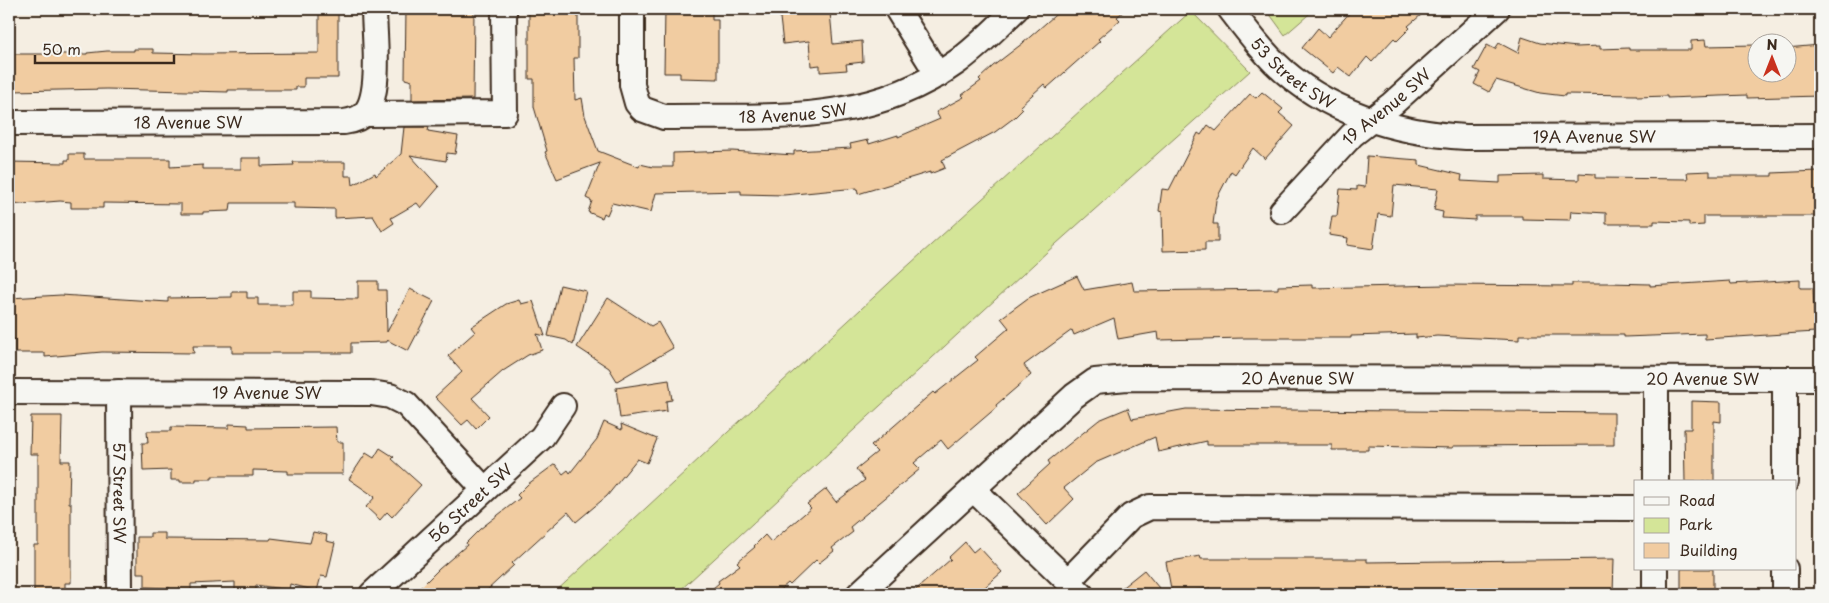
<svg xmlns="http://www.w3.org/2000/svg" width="1829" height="603" font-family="'Playpen Sans',sans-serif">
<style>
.green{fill:#d4e598;stroke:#88885b}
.building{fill:#f1cca1;stroke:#3b2a1e}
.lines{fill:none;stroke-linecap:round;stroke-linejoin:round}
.minor-casing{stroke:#3b2a1e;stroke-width:28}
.minor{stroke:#f6f6f2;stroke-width:24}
.labels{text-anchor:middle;stroke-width:4.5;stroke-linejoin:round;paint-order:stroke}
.street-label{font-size:16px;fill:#3b2a1e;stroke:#f6f6f2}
</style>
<rect width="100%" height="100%" fill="#f5eee2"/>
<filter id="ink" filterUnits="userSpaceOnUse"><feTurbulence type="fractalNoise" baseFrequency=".02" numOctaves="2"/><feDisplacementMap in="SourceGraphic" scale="10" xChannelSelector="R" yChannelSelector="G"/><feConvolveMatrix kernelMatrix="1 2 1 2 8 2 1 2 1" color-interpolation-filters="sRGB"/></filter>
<g filter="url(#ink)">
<path class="green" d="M1266 9H1315L1285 35Z
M1191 11 1250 71 1047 252 676 594H553L901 272Z"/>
<path class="building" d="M319 9H338V78H304V87H296V90H228V92L107 89 12 91V54H87V53L107 51H134V49H153V53L204 54 319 53Z
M406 9H474L473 99 412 100V81L405 79Z
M529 9H578V58H574L575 100 582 98 585 116 598 151 639 167 640 164 653 167H673V153L732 151 794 155V151L851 148 850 144 868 140 869 144 898 135V137L940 119 936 112 964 97 962 95 981 81 979 79 993 66 1023 43 1062 9H1126L1117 17 1120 20 1098 39 1100 41 1047 88 1044 84 1020 106 1023 109 1015 117 995 132 942 160 945 168 930 174V172L858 194 857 188 784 195 741 194V191L656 193 651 212 612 203 607 215 604 213 602 218 588 212 592 201 586 198 600 163 557 179 545 152 547 151 534 107V79H529Z
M665 9H712V20H718V79L680 78V73H664Z
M779 9H817V14L830 12 833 44 862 41 863 62 846 64 847 70 820 72V65L811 66 809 41 783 44Z
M1353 9H1428L1408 26 1410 28 1397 41 1394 38 1372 62 1367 57 1351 77 1338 67 1333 73 1302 48 1318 28 1328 37Z
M1522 37 1540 43 1577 47 1600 46V49L1629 48V50H1691V41L1705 40 1706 46 1756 45V72H1786V48L1820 45V96L1747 98V95L1667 98V96L1637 97V95L1565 94V96L1540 93 1496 80 1489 92 1474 84 1480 72 1474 69 1487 45 1495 49 1499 43 1518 53Z
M1262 92 1283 109 1279 113 1294 126 1265 159 1253 148 1235 174 1231 171 1216 200 1213 224H1218V242H1205V250L1163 251 1162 212 1159 211 1162 189 1169 190 1198 133 1201 135 1208 125 1216 131 1250 94 1256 98Z
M404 127H429L428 131 458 136 455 154 447 153 446 161 410 155 439 187 421 208 417 203 391 218 394 223 382 231 373 216 335 218V209L294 208V203H231L230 211 203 212V214H181V204L103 203V208H71V202L60 201 9 205V162L65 163V160H69V154H84V159H170V167L203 165V169H241V158H261V166L294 165 293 162H345V176H352L353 185 375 173 376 176 401 154Z
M1367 156 1419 160V165L1462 175 1461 181 1500 183V176L1543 175V179L1579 180V173L1595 174V178L1688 179 1687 172 1710 171V176H1772V173L1818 171 1820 216H1704V225L1689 226V222L1654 221V224H1606V213L1571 211 1570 220 1522 219V216H1475V220L1442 218 1443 212 1434 210 1438 189 1394 185 1391 216 1378 214 1373 249 1347 245 1348 238 1329 235 1332 216H1337L1340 189 1357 190V186L1365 187Z
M1077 276 1084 290 1132 282 1134 291 1278 289V286L1312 285V288L1445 285 1572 286V283H1608L1650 284V286L1730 281 1731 284 1800 280V288H1813L1815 332 1705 339V334L1624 337V335H1519V340L1437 336 1416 338V334L1351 336V338H1245L1159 340 1158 332 1118 339 1114 318 1074 335 1072 330 1024 365 1031 375 996 405 997 407 948 449 941 440 914 463 920 469 850 527 853 532 832 548 834 551 819 563 816 560 790 585 788 583 775 594H706L719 583 718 581 740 565 737 562 755 547 754 546 765 535 771 542 811 508 807 504 826 489 836 502 865 480 856 469 877 452 871 446 933 392 935 394 978 360 975 357 1009 328 1001 318 1028 298Z
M358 281H378V290H386L387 332 410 289 434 301 408 351 387 340V342L351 343V353H232V346H193L194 353 102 352 45 357V353H15V339H9L10 298 61 295 168 302V298L232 297V292H247V298H258V305H293V291H311V298L358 299Z
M560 285 586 291 573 345 566 340 548 336Z
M608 298 651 326 658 322 673 348 617 381 609 368 577 347Z
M519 300 521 304 533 301 545 336 537 334 542 350 528 355 503 371 472 398 489 416 476 429 468 420 462 425 435 397 462 372 448 356 475 332 471 327 506 304Z
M669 380 672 400 666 401 667 411 620 418 616 388Z
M1691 401 1721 402V422L1714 421V482H1685L1684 429H1691Z
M1128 408 1132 419 1186 409 1614 413V445L1453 446V448L1368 446V450H1332V445H1207V441L1158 452 1155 437 1095 463 1064 488 1074 499 1047 525 1018 493 1050 464 1048 461 1099 420Z
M31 416H62L61 461H70L69 503H71V583H65V594H34V545H38V454H30Z
M604 422 622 430 621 424 657 439 647 463 637 459 607 496 576 522 568 512 512 563 514 565 483 594H414L439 569 467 545 466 543 480 529 520 498 517 495 528 484 555 464 563 474 568 470 570 473 597 439Z
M229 424 248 425V428L336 427 337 442H343V474H288V471L253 470V476H212V479H196V482H180V480H171V470L143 471 142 443H148L147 431H171V427L229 428Z
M380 448 394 457 392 459 421 485 392 517 387 512 380 520 366 507 375 497 349 479 366 453 374 458Z
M313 532 327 535 326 541 335 543 327 577 321 576 317 591 290 584 289 590 256 585V592H235V582L191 584V591H170V588L145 587V573H137V537H150V533H165V539L270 540 271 538 310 543Z
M965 542 973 552 979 547 1002 572 977 594H911L951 559 949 557Z
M1200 556 1201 559H1367V562L1614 559 1613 594 1531 592V594H1495V592H1447V594H1210V588L1172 594 1166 562Z
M1681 569H1713V592H1681Z
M1144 570 1164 594H1114Z"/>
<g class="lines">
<defs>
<g id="minor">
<path id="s1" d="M632 9V85L637 103 642 109 664 117C769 115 866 127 957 62 978 47 997 27 1016 9"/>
<path d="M897 9 938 75"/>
<path id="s2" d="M1230 9C1244 27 1258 46 1274 62 1325 112 1396 133 1466 137L1820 136"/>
<path d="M365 114 505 113 504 9"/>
<path id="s3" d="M9 123 344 122C351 121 360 119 365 113 382 94 374 34 374 9"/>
<path id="s4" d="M1282 211 1352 135 1392 104 1497 9"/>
<path id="s5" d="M9 392 371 393 390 396 406 404 484 489"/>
<path id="s6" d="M119 392 120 594"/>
<path d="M1656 482V379"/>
<path d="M1785 482V379"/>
<path d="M974 490 1081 594"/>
<path d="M1068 581 1131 516 1150 507 1635 508"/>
<path id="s7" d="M372 594 542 437 563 406"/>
<path id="s8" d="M859 594 1074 396 1095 381 1127 378 1820 379"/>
<path d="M1655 594V569"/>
<path d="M1785 594V569"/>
</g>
</defs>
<use href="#minor" class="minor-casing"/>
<use href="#minor" class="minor"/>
</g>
</g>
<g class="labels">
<g class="street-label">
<text dy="6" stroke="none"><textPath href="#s2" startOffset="91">53 Street SW</textPath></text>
<text dy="6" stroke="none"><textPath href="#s4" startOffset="148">19 Avenue SW</textPath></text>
<text dy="6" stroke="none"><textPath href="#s1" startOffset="255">18 Avenue SW</textPath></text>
<text dy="6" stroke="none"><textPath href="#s3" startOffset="179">18 Avenue SW</textPath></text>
<text dy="6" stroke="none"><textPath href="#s2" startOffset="408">19A Avenue SW</textPath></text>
<text dy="6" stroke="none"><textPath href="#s8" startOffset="521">20 Avenue SW</textPath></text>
<text dy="6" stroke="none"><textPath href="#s8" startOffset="926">20 Avenue SW</textPath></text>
<text dy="6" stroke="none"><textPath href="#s5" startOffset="258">19 Avenue SW</textPath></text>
<text dy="6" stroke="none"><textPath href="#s6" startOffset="101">57 Street SW</textPath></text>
<text dy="6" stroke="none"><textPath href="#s7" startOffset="134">56 Street SW</textPath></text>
</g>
</g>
<rect width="1829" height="603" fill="none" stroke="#f6f6f2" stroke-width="30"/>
<rect x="15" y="15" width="1799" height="573" fill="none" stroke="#3b2a1e" stroke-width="2" filter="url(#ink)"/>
<rect x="1634" y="480" width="162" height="90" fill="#f6f6f2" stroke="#aba49d"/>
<rect x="1644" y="497" width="25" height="8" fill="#f6f6f2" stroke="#aba49d"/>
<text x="1679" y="506" font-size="15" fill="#3b2a1e">Road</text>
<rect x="1644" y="518" width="25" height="15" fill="#d4e598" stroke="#aba49d"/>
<text x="1679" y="530" font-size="15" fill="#3b2a1e">Park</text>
<rect x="1644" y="543" width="25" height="15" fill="#f1cca1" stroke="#aba49d"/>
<text x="1679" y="556" font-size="15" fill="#3b2a1e">Building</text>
<g transform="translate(1772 58)"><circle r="24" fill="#f6f6f2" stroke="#aba49d"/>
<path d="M0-4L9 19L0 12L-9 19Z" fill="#c8321e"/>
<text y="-8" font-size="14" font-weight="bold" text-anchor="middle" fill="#3b2a1e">N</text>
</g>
<path d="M35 55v8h139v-8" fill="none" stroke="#3b2a1e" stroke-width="2.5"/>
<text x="42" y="55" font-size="15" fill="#3b2a1e" stroke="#f6f6f2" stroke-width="4" paint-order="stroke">50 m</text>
</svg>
